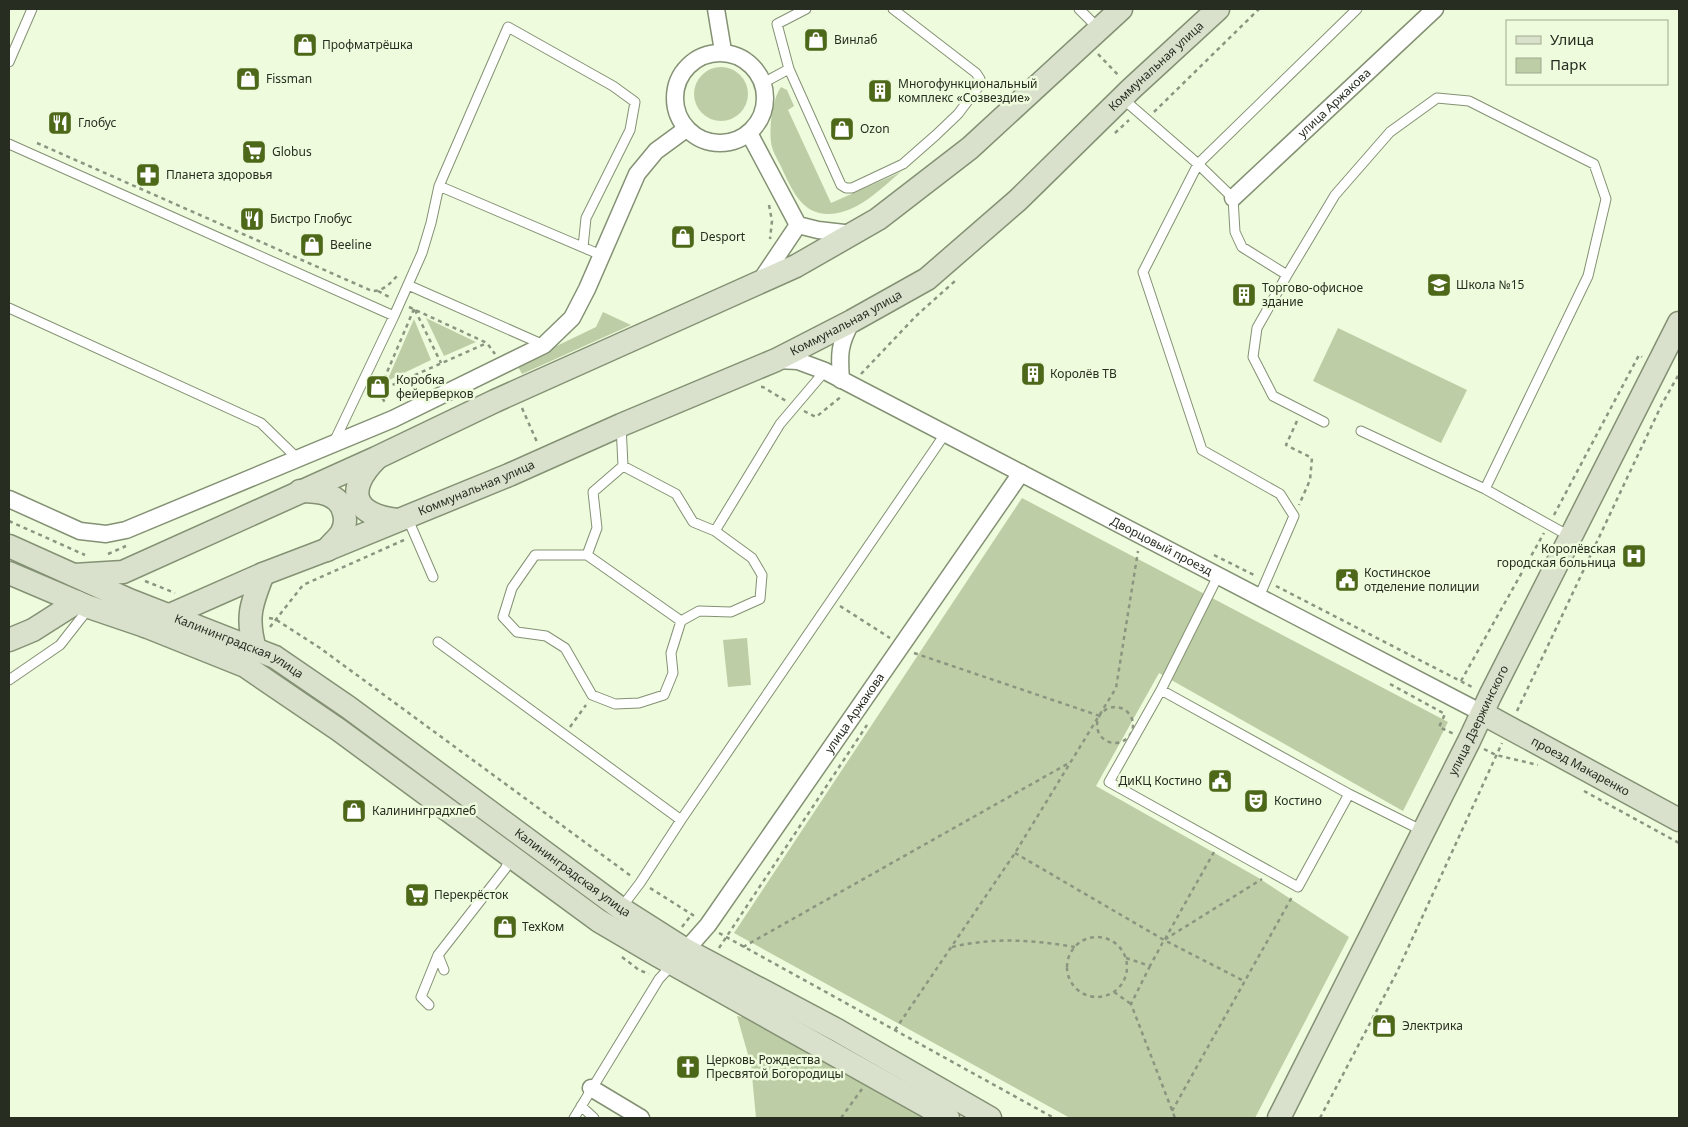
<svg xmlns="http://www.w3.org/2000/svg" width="1688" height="1127" font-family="'Noto Sans',sans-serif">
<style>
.green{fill:#bdcea6}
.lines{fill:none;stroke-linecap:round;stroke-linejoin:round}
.lane-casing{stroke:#849174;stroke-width:11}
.street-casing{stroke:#849174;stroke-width:19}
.secondary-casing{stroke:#849174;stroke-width:25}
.path{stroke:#8c9580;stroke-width:2.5;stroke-dasharray:4 4;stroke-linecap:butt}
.lane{stroke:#fff;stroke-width:9}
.street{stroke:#fff;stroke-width:16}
.secondary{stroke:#d9e1cc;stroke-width:22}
.labels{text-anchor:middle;stroke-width:5;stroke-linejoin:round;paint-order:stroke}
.poi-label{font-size:12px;fill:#282d21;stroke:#eefbdc;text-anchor:start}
.street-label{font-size:12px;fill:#282d21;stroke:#eefbdc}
</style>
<rect width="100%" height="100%" fill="#eefbdc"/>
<path class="green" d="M694 94a27 27 0 1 1 54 0a27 27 0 1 1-54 0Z
M781 87 787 90 794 106 788 110 831 203 901 172C881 188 858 213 830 214 803 215 793 192 783 171 780 163 774 155 772 147 768 132 772 99 781 87Z
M603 312 631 325 522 374 517 365 596 327Z
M426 318 476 342 444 356Z
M414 319 431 360 387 381Z
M1338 328 1467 390 1441 443 1313 381Z
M1022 498 1448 722 1403 811 1159 673 1096 786 1257 877 1349 937 1255 1118H1070L734 933Z
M747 638 751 685 728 687 723 640Z
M737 1016 757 1020 939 1118H756L751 1065Z"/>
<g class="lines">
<defs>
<path id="lane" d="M806 9 777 24 789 69 841 185 846 188H852L903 164 936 135 958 114 979 86 980 79 976 73 893 9
M1079 9 1099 29
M9 62 32 9
M763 83 789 69
M1122 98 1198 164 1233 198 1235 232 1242 247 1287 275 1257 328 1253 357 1273 396 1324 422
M9 144 394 316 422 253 431 223 439 186 508 27 613 86 635 102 630 130 586 218 583 247
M439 186 601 255
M1287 275 1335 195 1390 132 1437 98 1469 101 1594 164 1606 199 1588 276 1485 489 1571 537
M408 285 544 345
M9 308 261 423 297 458
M621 425 623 466 593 492 597 528 587 555H535L512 588 503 617 517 632 546 636 565 648 592 695 615 704 639 703 664 695 673 673 671 653 681 621 699 611 731 612 760 599 762 575 752 558 715 531 693 522 676 494 623 466
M1361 431 1485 489
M334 442 394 316
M407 517 433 577
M715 531 780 424 825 371
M587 555 681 621
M1259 597 1294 516 1280 494 1202 450 1143 272 1198 164 1357 9
M438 642 681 820 640 883 621 908
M9 680 60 645 89 608
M1161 690 1218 576
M1349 794 1161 690 1109 782 1298 887 1349 794 1423 831
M681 820 945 434
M438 955 444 970
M429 1005 421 997 438 955 505 869 511 858
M581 1106 594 1118
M574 1118 659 979 672 965"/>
<g id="street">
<path d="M716 9 723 51"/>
<circle cx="720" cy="98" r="45"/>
<path d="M749 133 798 225 818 230 853 234"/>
<path id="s1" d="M1233 198 1435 9"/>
<path d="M759 283 798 225"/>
<path id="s2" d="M776 360 798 361 825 371 1482 713"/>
<path d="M841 380C839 354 839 344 852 321"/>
<path d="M9 499 80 531 106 534 126 530 393 419 544 345 572 318 587 289 637 174 656 151 686 129"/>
<path id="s3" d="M686 950 708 925 1021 473"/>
<path d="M591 1088 641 1118"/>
</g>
<g id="secondary">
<path d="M376 459C345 490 353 515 397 520"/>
<path d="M300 491C318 491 340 493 344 513 346 520 345 526 342 532 339 538 331 544 327 550"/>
<path id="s4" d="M9 546 129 600 275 657 348 707 620 908 686 950 837 1030 990 1118"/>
<path d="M9 573 89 607 145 626 245 666 339 730 599 921 657 955 948 1118"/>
<path d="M74 575 123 572 376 458 495 401 796 266 878 219 970 148 1121 9"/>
<path id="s5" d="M145 626 263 574 326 550 509 475 621 425 776 360 852 321 927 279 1018 200 1131 89 1218 9"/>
<path d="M9 640 33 630 77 602"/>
<path d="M255 649C246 618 251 604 263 574"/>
<path id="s6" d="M1482 713 1679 820"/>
<path id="s7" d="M1279 1118 1469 741 1490 696 1679 323"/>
</g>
</defs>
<use href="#lane" class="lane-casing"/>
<use href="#street" class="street-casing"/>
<use href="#secondary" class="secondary-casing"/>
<path class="path" d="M1098 54 1120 77
M1154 112 1259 9
M1115 133 1129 120
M37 143 372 291C385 291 391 282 399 274
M769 205 772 221 770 239
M378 291 391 298
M409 307 487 343 495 354
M414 309 379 391 487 343
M415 310 441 363
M861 374 916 316 955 281
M761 387H763L786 401
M379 391 386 405
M522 408 537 442
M804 411 816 417 842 396
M1297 421 1286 445 1312 458 1310 480 1299 505
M1554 515 1639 355 1642 357
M9 521 85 555
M108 554 126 546
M1214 555 1256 576
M145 581 175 593
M1276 586 1474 688
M840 606 890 638
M269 618 275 619 320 648 631 876
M270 627 303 585 404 540
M914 653 1100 716
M1461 681 1544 533
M1390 684 1445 714 1439 727 1454 734
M1097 725a18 18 0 1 1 36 0a18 18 0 1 1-36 0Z
M1517 711 1662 404 1679 374
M570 727 586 705
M1484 749 1496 755 1538 765
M1584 791 1679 843
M1015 853 1164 940 1244 981
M650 888 696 917
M682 927 692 914
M719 933 1054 1118
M1067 967a30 30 0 1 1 60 0a30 30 0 1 1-60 0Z
M1165 939 1214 852
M743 947 1069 763
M952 947C994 937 1033 940 1075 947
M719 948 867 725
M622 957 639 970 649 974
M1126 958 1150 966 1164 940 1262 879
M1150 966 1131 1004 1175 1118
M1114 992 1131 1004
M895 1030 1015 853 1116 688 1138 551
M1172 1111 1292 897
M841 1118 862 1089
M1320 1118 1397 972 1502 743"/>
<use href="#lane" class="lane"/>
<use href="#street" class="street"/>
<use href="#secondary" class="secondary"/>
</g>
<defs>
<symbol id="shop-square" viewBox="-11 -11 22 22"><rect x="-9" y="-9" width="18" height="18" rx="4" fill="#4e681a" stroke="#eefbdc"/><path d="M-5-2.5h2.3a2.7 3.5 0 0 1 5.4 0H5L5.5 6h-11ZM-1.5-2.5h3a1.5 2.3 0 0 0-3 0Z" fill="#fff"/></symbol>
<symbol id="building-square" viewBox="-11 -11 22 22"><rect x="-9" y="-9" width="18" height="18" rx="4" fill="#4e681a" stroke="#eefbdc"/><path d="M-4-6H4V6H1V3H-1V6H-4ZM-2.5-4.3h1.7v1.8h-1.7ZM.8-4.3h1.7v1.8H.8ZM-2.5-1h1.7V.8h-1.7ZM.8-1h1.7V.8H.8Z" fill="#fff"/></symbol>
<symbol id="restaurant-square" viewBox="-11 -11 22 22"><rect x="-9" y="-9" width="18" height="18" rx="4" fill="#4e681a" stroke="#eefbdc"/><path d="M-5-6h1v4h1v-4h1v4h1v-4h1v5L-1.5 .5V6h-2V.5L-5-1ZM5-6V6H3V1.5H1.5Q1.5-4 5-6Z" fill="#fff"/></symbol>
<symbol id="supermarket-square" viewBox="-11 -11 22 22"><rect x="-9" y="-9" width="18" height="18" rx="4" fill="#4e681a" stroke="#eefbdc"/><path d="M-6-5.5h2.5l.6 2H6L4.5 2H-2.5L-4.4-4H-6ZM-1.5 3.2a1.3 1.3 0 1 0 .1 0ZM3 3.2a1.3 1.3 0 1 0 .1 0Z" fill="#fff"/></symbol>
<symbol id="pharmacy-square" viewBox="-11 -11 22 22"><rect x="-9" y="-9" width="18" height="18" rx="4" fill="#4e681a" stroke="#eefbdc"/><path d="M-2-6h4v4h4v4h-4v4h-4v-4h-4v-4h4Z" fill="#fff"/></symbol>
<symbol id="school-square" viewBox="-11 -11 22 22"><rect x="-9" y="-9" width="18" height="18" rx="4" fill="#4e681a" stroke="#eefbdc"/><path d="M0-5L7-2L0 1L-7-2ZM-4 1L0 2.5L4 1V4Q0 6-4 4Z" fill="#fff"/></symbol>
<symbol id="hospital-square" viewBox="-11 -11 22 22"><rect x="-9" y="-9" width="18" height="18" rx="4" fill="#4e681a" stroke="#eefbdc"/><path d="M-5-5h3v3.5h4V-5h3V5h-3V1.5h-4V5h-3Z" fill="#fff"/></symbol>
<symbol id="civic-square" viewBox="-11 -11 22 22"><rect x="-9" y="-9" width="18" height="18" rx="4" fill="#4e681a" stroke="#eefbdc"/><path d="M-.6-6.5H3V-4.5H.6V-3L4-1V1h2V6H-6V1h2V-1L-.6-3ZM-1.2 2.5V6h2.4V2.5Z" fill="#fff"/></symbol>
<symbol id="theatre-square" viewBox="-11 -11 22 22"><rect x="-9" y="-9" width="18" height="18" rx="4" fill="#4e681a" stroke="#eefbdc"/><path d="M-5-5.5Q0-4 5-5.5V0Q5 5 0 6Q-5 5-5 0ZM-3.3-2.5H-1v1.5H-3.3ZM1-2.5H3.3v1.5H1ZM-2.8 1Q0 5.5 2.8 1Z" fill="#fff"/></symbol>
<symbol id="church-square" viewBox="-11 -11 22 22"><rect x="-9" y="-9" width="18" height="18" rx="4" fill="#4e681a" stroke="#eefbdc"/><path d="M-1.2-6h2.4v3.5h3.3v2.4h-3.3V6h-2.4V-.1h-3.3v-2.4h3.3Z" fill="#fff"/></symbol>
</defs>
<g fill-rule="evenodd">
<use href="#shop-square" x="802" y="26" width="28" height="28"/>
<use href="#shop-square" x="291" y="31" width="28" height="28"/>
<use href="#shop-square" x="234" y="65" width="28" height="28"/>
<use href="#building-square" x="866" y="77" width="28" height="28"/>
<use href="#restaurant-square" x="46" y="109" width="28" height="28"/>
<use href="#shop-square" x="828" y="115" width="28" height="28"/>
<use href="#supermarket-square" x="240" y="138" width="28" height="28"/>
<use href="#pharmacy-square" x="134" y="161" width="28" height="28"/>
<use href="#restaurant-square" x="238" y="205" width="28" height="28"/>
<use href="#shop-square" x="669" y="223" width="28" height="28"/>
<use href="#shop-square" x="298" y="231" width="28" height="28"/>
<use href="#school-square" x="1425" y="271" width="28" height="28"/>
<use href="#building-square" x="1230" y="281" width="28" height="28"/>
<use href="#building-square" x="1019" y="360" width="28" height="28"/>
<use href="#shop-square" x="364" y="373" width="28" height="28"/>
<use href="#hospital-square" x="1620" y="542" width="28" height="28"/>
<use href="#civic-square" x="1333" y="566" width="28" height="28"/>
<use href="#civic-square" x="1206" y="767" width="28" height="28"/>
<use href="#theatre-square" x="1242" y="787" width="28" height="28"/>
<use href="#shop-square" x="340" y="797" width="28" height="28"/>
<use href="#supermarket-square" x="403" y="881" width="28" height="28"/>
<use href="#shop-square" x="491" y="913" width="28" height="28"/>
<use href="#shop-square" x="1370" y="1012" width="28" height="28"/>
<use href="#church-square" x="674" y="1053" width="28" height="28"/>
</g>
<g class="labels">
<g class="poi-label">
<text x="834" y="44">Винлаб</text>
<text x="322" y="49">Профматрёшка</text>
<text x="266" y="83">Fissman</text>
<text x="898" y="88">Многофункциональный<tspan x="898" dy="14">комплекс «Созвездие»</tspan></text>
<text x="78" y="127">Глобус</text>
<text x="860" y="133">Ozon</text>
<text x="272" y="156">Globus</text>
<text x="166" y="179">Планета здоровья</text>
<text x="270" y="223">Бистро Глобус</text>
<text x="700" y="241">Desport</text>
<text x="330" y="249">Beeline</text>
<text x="1456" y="289">Школа №15</text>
<text x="1262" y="292">Торгово-офисное<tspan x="1262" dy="14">здание</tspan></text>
<text x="1050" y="378">Королёв ТВ</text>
<text x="396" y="384">Коробка<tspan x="396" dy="14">фейерверков</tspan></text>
<text x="1616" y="553" text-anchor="end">Королёвская<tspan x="1616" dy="14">городская больница</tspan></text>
<text x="1364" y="577">Костинское<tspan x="1364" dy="14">отделение полиции</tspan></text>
<text x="1202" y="785" text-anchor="end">ДиКЦ Костино</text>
<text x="1274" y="805">Костино</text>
<text x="372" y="815">Калининградхлеб</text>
<text x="434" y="899">Перекрёсток</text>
<text x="522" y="931">ТехКом</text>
<text x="1402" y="1030">Электрика</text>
<text x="706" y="1064">Церковь Рождества<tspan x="706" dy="14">Пресвятой Богородицы</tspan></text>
</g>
<g class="street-label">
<text dy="4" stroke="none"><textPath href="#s5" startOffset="1169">Коммунальная улица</textPath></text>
<text dy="4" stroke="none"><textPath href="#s1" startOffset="139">улица Аржакова</textPath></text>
<text dy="4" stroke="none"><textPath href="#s5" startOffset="764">Коммунальная улица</textPath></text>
<text dy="4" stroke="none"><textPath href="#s5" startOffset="359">Коммунальная улица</textPath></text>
<text dy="4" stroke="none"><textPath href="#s2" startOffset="430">Дворцовый проезд</textPath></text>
<text dy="4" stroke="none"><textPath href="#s4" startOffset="251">Калининградская улица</textPath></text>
<text dy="4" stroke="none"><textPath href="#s3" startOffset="291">улица Аржакова</textPath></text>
<text dy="4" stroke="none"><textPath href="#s7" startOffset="445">улица Дзержинского</textPath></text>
<text dy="4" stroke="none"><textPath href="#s6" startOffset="112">проезд Макаренко</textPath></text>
<text dy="4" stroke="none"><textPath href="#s4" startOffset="656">Калининградская улица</textPath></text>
</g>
</g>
<rect width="1688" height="1127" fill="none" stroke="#282d21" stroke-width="20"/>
<rect x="1506" y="20" width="162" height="65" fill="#eefbdc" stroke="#9fa991"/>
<rect x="1516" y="36" width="25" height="8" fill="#d9e1cc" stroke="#9fa991"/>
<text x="1550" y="45" font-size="15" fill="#282d21">Улица</text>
<rect x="1516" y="58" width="25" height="15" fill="#bdcea6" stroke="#9fa991"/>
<text x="1550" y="70" font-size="15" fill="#282d21">Парк</text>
</svg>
